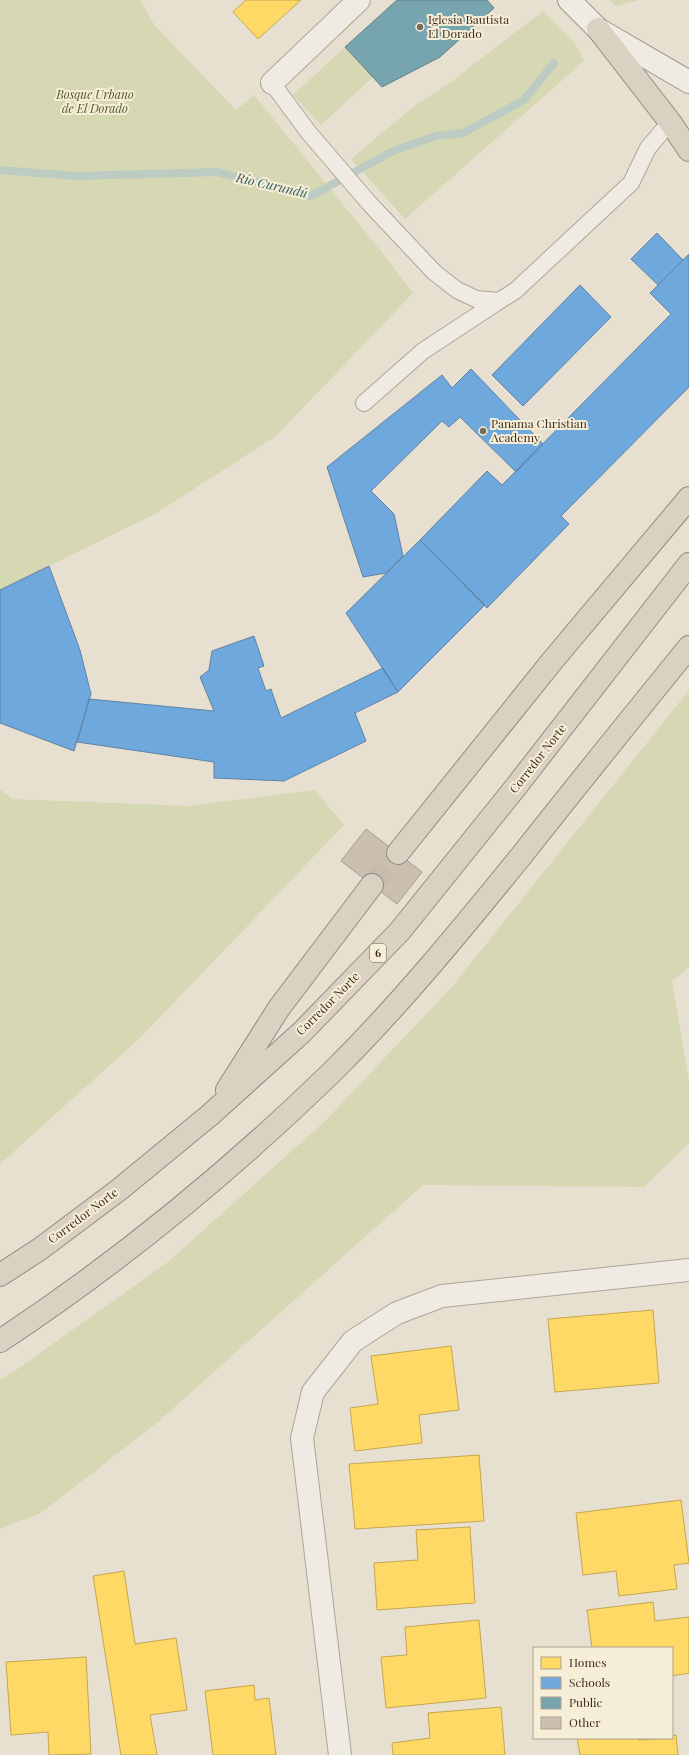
<svg xmlns="http://www.w3.org/2000/svg" width="689" height="1755" font-family="'Playfair Display',serif">
<style>
.green{fill:#d6d7b3}
.homes{fill:#ffd966;stroke:#c5a651}
.schools{fill:#6fa8dc;stroke:#6083a4}
.public{fill:#76a5af;stroke:#658184}
.lines{fill:none;stroke-linecap:round;stroke-linejoin:round}
.stream{stroke:#bcccc2;stroke-width:8}
.building{fill:#cbbfb2;stroke:#a89c90}
.highway-tunnel{stroke:#c5bcae;stroke-width:22;stroke-dasharray:22 11;stroke-linecap:butt}
.lane-casing{stroke:#ada599;stroke-width:18}
.street-casing{stroke:#ada599;stroke-width:24}
.secondary-casing{stroke:#9c958a;stroke-width:24}
.highway-casing{stroke:#928b80;stroke-width:24}
.lane{stroke:#efebe3;stroke-width:16}
.street{stroke:#efebe3;stroke-width:22}
.secondary{stroke:#efebe3;stroke-width:22}
.highway{stroke:#dad1c2;stroke-width:22}
.poi-dot{fill:#786c5e;stroke:#f7eed8;stroke-width:1.5}
.labels{text-anchor:middle;stroke-width:4;stroke-linejoin:round;paint-order:stroke}
.shield{fill:#f7eed8;stroke:#756857;stroke-width:1}
.shield-label{font-size:11px;font-weight:bold;fill:#3d2e20}
.poi-label{font-size:12px;fill:#3d2e20;stroke:#f7eed8;text-anchor:start}
.park-label{font-size:12px;font-style:italic;fill:#4d5a26;stroke:#f7eed8}
.street-label{font-size:12px;fill:#3d2e20;stroke:#f7eed8}
.water-label{font-size:13px;font-style:italic;fill:#2f5d5a;stroke:#f7eed8}
</style>
<rect width="100%" height="100%" fill="#e7e0d1"/>
<path class="green" d="M0 0H140L155 26 236 110 254 95 376 245 413 293 276 436 155 514 0 590Z
M609 0H639L616 6Z
M543 11 575 43 584 61 405 219 351 159 413 107 451 82Z
M345 47 373 77 321 125 293 95Z
M689 690V967L672 981 689 1081V1143L644 1187 423 1185 158 1422 41 1513 0 1529V1380L16 1370 168 1262 324 1122 451 988Z
M0 789 12 799 188 806 315 790 344 825 140 1038 0 1164Z"/>
<path class="homes" d="M246 0H301L258 39 233 12Z
M653 1310 659 1383 555 1392 548 1319Z
M451 1346 459 1410 419 1415 422 1443 355 1451 350 1408 378 1404 371 1356Z
M479 1455 484 1521 355 1529 349 1464Z
M681 1500 689 1563 674 1565 677 1589 619 1596 616 1571 583 1575 576 1513Z
M470 1527 475 1603 377 1610 374 1563 418 1560 416 1530Z
M124 1571 135 1644 176 1638 187 1710 150 1715 157 1755H121L93 1576Z
M653 1602 655 1621 689 1617V1673L672 1676V1648H592L587 1610Z
M479 1620 486 1698 386 1708 381 1657 407 1655 405 1627Z
M86 1657 91 1754 49 1755 48 1732 11 1735 6 1662Z
M254 1685 255 1700 269 1698 276 1755H213L205 1691Z
M501 1707 505 1755H393L392 1743 430 1738 428 1713Z
M676 1735 678 1755H580L577 1738H638L639 1740 672 1738V1736Z"/>
<path class="schools" d="M657 233 683 260 658 285 631 259Z
M689 254V387L561 516 569 524 487 608 420 540 487 471 502 485 661 324 671 314 650 293Z
M580 285 611 317 523 406 492 375Z
M471 369 543 444 516 472 460 417 449 427 442 421 371 491 394 514 403 556 386 573 363 577 327 467 442 375 452 388Z
M420 540 485 605 398 692 346 613Z
M49 566 80 650 91 694 74 751 0 723V590Z
M254 636 264 666 258 668 266 691 271 689 281 718 383 668 398 692 355 713 366 741 284 781 214 778V762L77 742 89 699 214 711 200 677 209 670 212 651Z"/>
<path class="public" d="M397 0H487L494 8 440 57 382 87 345 47Z"/>
<g class="lines">
<path class="stream" d="M0 170 76 176 217 172 311 196 393 151 436 136 463 133 524 100 554 63"/>
</g>
<path class="building" d="M366 829 422 872 397 904 341 861Z"/>
<g class="lines">
<path class="highway-tunnel" d="M372 885 398 853"/>
<defs>
<path id="lane" d="M272 83 309 133 369 203 435 273 457 290 476 299 499 301 515 291 631 183 648 148 670 122
M364 403 423 351 499 301"/>
<path id="street" d="M272 83 359 0
M340 1755 302 1438 313 1392 353 1341 397 1313 442 1296 689 1270"/>
<path id="secondary" d="M569 0 598 29 689 82"/>
<path id="highway" d="M598 29 670 122 689 150
M398 853 553 660 689 498
M227 1090 279 1008 372 885
M0 1275 40 1249 120 1189 210 1115 302 1032 400 931 515 788 689 564
M0 1341C118 1263 228 1173 330 1074 399 1006 461 930 522 855 577 785 633 716 689 647"/>
</defs>
<use href="#lane" class="lane-casing"/>
<use href="#street" class="street-casing"/>
<use href="#secondary" class="secondary-casing"/>
<use href="#highway" class="highway-casing"/>
<use href="#lane" class="lane"/>
<use href="#street" class="street"/>
<use href="#secondary" class="secondary"/>
<use href="#highway" class="highway"/>
</g>
<g class="poi-dot">
<circle cx="420" cy="27" r="4"/>
<circle cx="483" cy="431" r="4"/>
</g>
<g class="labels">
<rect class="shield" x="370" y="944" width="16" height="18" rx="3"/>
<g class="shield-label">
<text x="378" y="957">6</text>
</g>
<g class="poi-label">
<text x="428" y="24">Iglesia Bautista<tspan x="428" dy="14">El Dorado</tspan></text>
<text x="491" y="428">Panama Christian<tspan x="491" dy="14">Academy</tspan></text>
</g>
<g class="park-label">
<text x="95" y="99">Bosque Urbano<tspan x="95" dy="14">de El Dorado</tspan></text>
</g>
<g class="street-label">
<text transform="translate(538 759) rotate(-52)" y="4">Corredor Norte</text>
<text transform="translate(328 1004) rotate(-45)" y="4">Corredor Norte</text>
<text transform="translate(83 1216) rotate(-37)" y="4">Corredor Norte</text>
</g>
<g class="water-label">
<text transform="translate(272 185) rotate(13)" y="5">Río Curundú</text>
</g>
</g>
<rect x="533" y="1647" width="140" height="92" fill="#f7eed8" stroke="#ada18e"/>
<rect x="541" y="1657" width="20" height="12" fill="#ffd966" stroke="#ada18e"/>
<text x="569" y="1667" font-size="12" fill="#3d2e20">Homes</text>
<rect x="541" y="1677" width="20" height="12" fill="#6fa8dc" stroke="#ada18e"/>
<text x="569" y="1687" font-size="12" fill="#3d2e20">Schools</text>
<rect x="541" y="1697" width="20" height="12" fill="#76a5af" stroke="#ada18e"/>
<text x="569" y="1707" font-size="12" fill="#3d2e20">Public</text>
<rect x="541" y="1717" width="20" height="12" fill="#cbbfb2" stroke="#ada18e"/>
<text x="569" y="1727" font-size="12" fill="#3d2e20">Other</text>
</svg>
